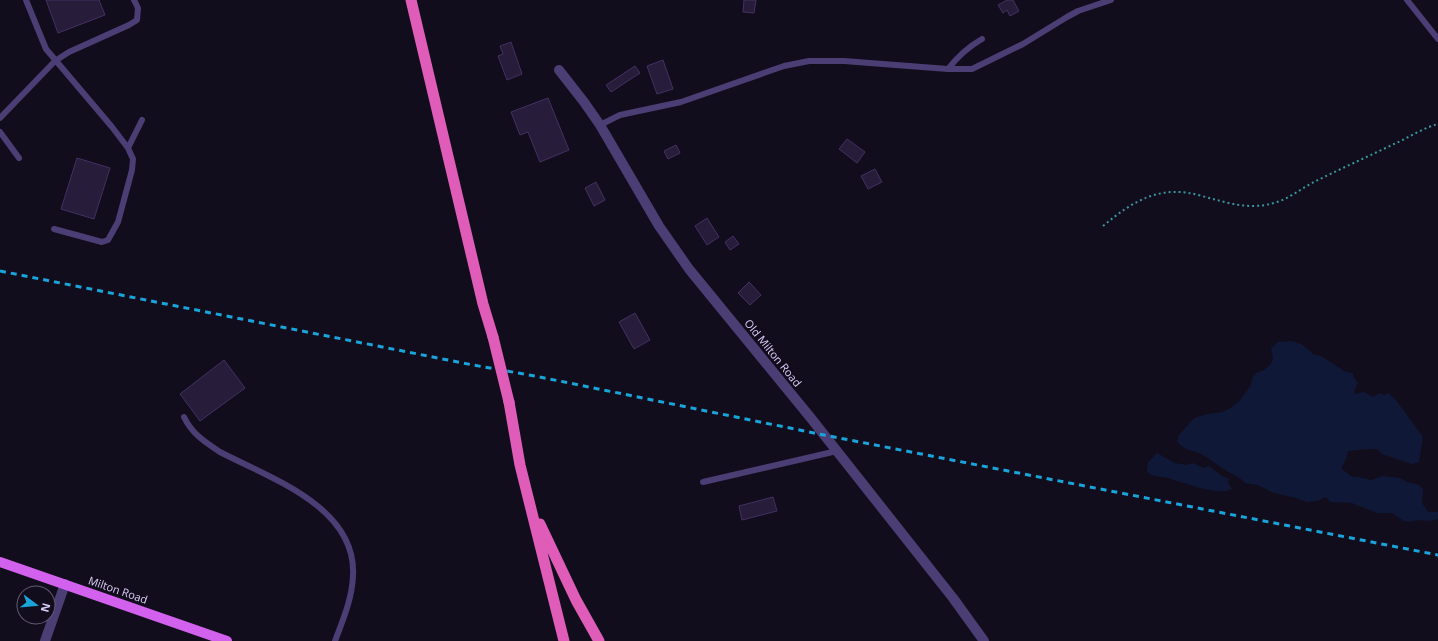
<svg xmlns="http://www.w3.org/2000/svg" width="1438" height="641" font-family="'Open Sans',sans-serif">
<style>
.water{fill:#101838}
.building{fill:#271c3a;stroke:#443064}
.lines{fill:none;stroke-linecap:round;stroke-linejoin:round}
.path{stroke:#3a95a1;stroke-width:2;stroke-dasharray:2 3;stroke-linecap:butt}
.service{stroke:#4a3e75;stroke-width:6}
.minor{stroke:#4a3e75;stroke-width:10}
.primary{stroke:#d261ed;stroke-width:10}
.trunk{stroke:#df5cb8;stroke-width:11}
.rail{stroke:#19a4da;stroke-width:3;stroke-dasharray:6 5;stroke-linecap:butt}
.trunk-bridge{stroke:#df5cb8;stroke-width:11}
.labels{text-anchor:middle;stroke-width:4;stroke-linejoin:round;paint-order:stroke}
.street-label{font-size:11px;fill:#dbcef9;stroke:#120d1c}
</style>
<rect width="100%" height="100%" fill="#120d1c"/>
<path class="water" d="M1292 341 1301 344 1313 354 1321 356 1346 372 1353 373 1354 378 1358 383 1354 391 1356 394 1364 392 1373 397 1380 393 1385 395 1388 393 1396 400 1423 437 1419 462 1412 464 1382 454 1377 449H1369L1348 451 1346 459 1341 468 1352 477H1358L1371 480 1383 476 1400 478 1407 482 1419 485 1423 489 1422 503 1428 512H1438V519L1428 521 1417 520 1409 522 1404 521 1392 513H1377L1352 503 1330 502 1326 497 1317 501 1307 502 1296 498 1274 493 1258 485 1245 483C1238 475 1235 476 1227 471 1218 466 1211 459 1201 454 1191 450 1183 450 1177 441L1179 435 1194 418 1207 414 1223 412 1235 405 1241 399 1251 385 1252 379 1256 373 1264 370 1271 364 1273 358 1271 348 1278 342Z
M1157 453 1175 463 1186 465 1193 463 1204 468 1209 466 1222 476 1229 479 1228 483 1232 489C1218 497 1183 482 1168 478 1159 476 1154 477 1147 472L1148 462Z"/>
<path class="building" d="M46 0H99L105 15 58 33Z
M744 0H756L754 13 743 12Z
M1007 0H1013L1019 11 1010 16 1007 10 1003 13 998 5Z
M511 42 522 74 507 80 498 56 503 54 500 46Z
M663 60 673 89 657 94 647 66Z
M635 66 640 73 611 92 606 85Z
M548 98 569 150 540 162 528 132 520 135 511 112Z
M847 139 865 152 857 163 839 149Z
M676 145 680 153 668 159 664 151Z
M77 158 110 168 94 219 61 209Z
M875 169 882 182 868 189 861 176Z
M596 182 605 200 594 206 585 188Z
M707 218 719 237 707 245 695 226Z
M733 236 739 244 730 250 725 242Z
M749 282 761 295 750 305 738 293Z
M635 313 650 340 634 349 619 322Z
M224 360 245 388 200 421 180 394Z
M773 497 777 511 742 520 739 506Z"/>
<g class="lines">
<path class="path" d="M1103 226C1134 200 1161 184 1202 196 1228 203 1250 211 1277 202 1290 198 1302 188 1314 182 1340 169 1367 157 1394 144 1408 138 1423 128 1438 124"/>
<path class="service" d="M26 0 46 49 112 127 128 148 133 159 132 170 118 222 108 240 102 242 54 229
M1407 0 1438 39
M948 69H972L1023 44 1067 17 1078 11 1111 0
M0 118 55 61 69 52 129 25 137 20 138 8 134 0
M600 125 620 115 681 102 784 66 809 61H844L948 69C958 56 968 47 982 39
M0 132 19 158
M128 148 142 120
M184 417C192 434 205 442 220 452 270 478 357 507 353 576 352 599 343 620 335 641
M703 482 837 451"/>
<path class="minor" d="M559 70 584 102 600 125 659 226 689 269 810 417 953 598 984 641
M45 641 65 584"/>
<path class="primary" d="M0 562 227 641"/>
<path class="trunk" d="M411 0 483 304 493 337
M509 402 520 465 564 641
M540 524 576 600 599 641"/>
<path class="rail" d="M0 271 473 365 535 376 824 435 1438 555"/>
<path class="trunk-bridge" d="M493 337 509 402"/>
</g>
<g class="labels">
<g class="street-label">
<text transform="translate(773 353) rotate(51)" y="4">Old Milton Road</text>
<text transform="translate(118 590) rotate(19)" y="4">Milton Road</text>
</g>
</g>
<g transform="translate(36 605) rotate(106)"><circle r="19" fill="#120d1c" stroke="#625a74"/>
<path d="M0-3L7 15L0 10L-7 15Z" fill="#19a4da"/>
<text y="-6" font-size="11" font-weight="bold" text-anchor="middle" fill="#dbcef9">N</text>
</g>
</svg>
